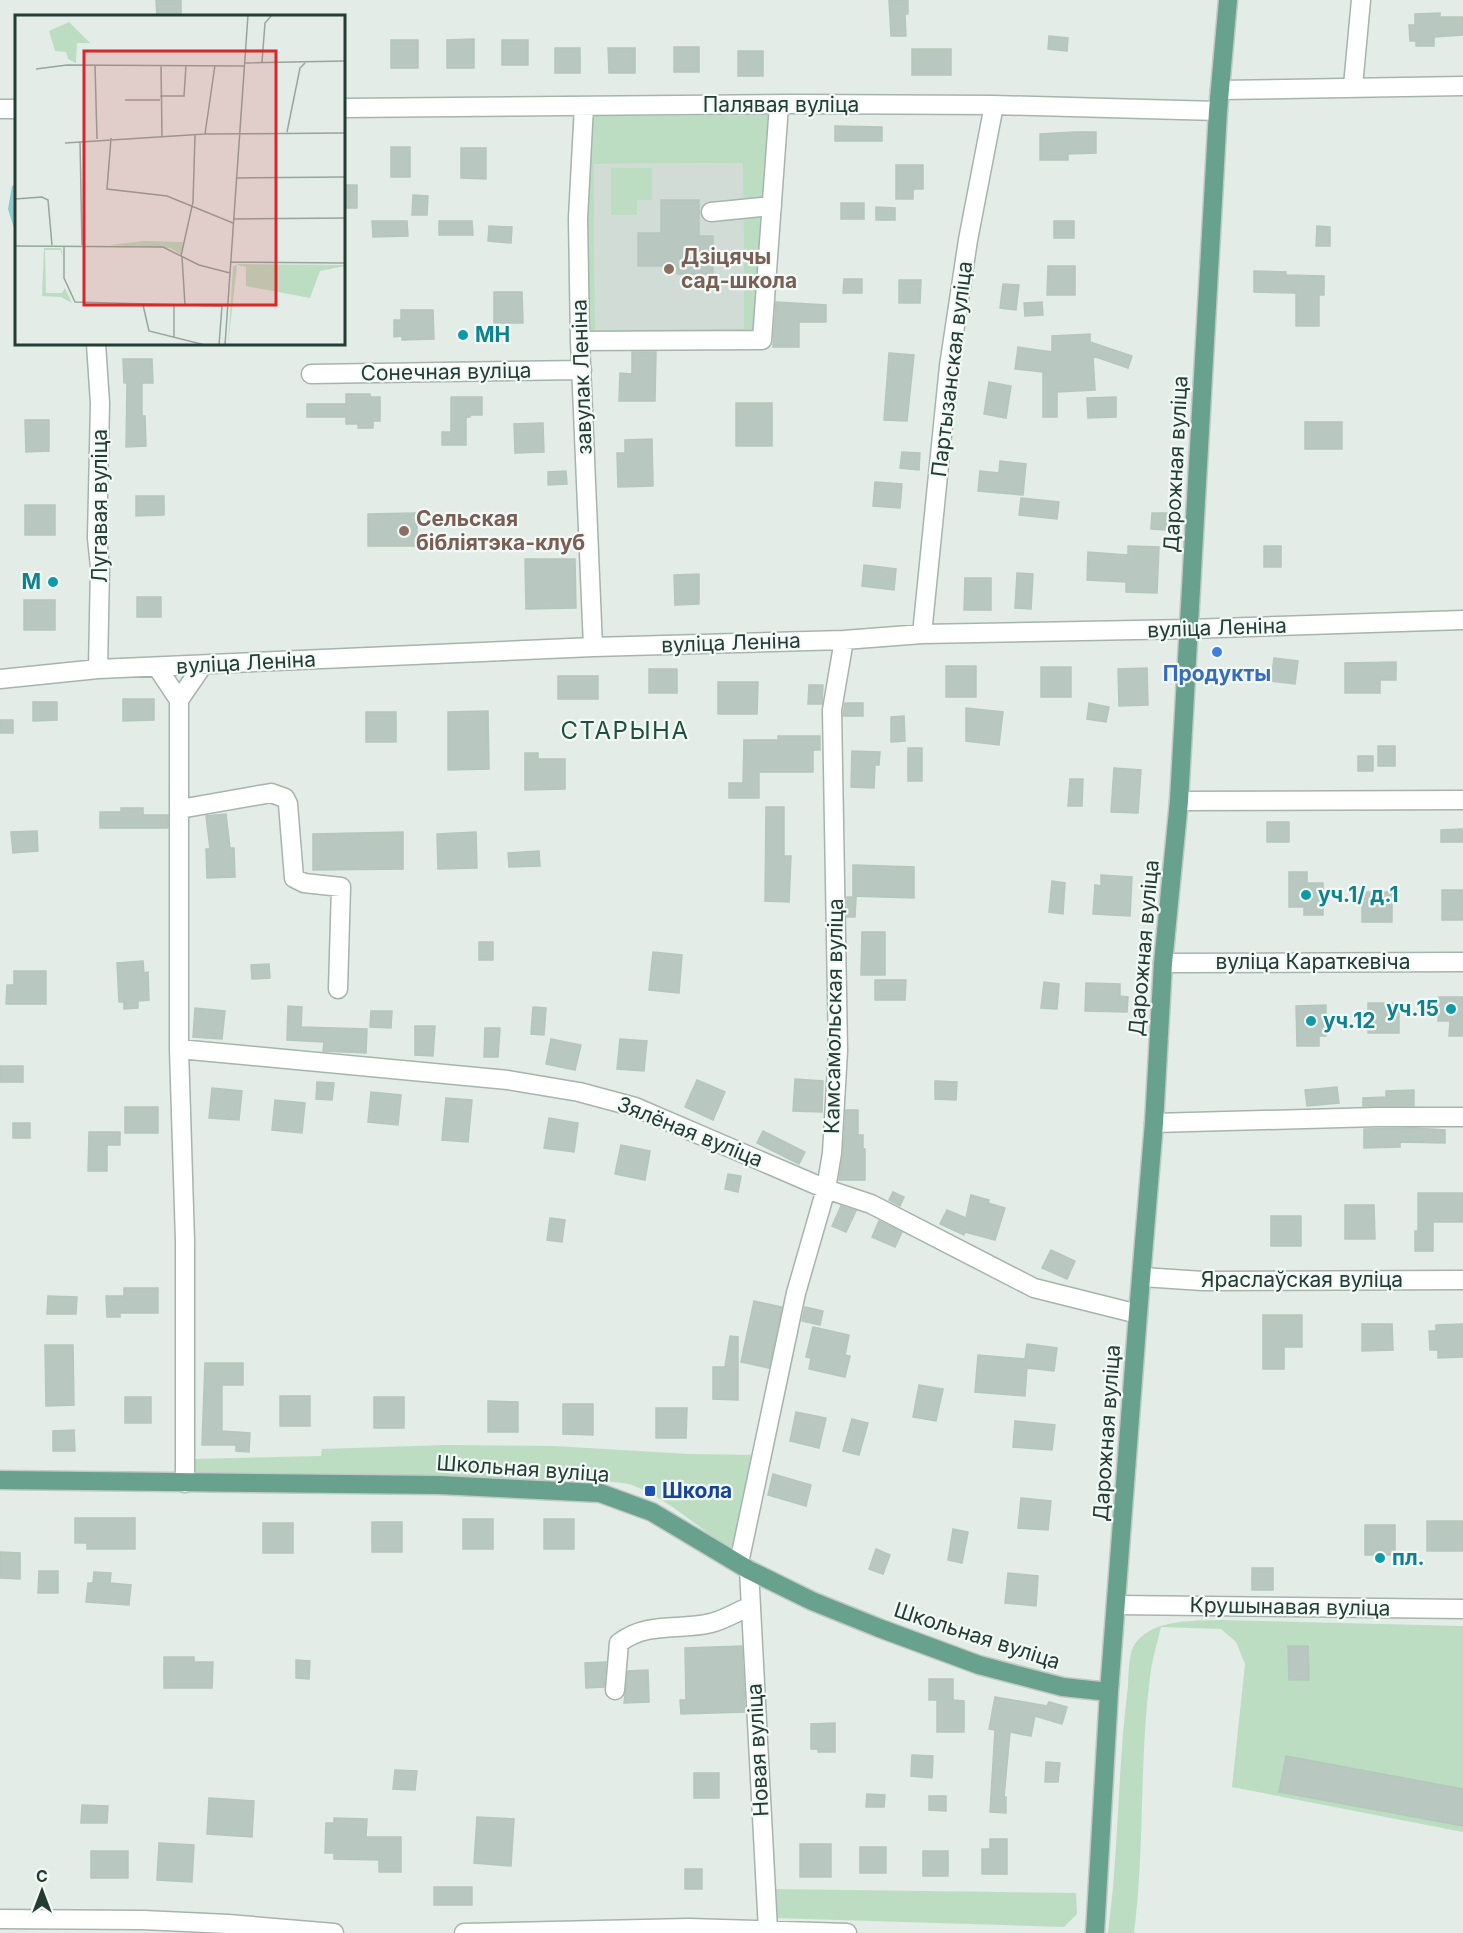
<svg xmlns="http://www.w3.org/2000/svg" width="1463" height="1933" font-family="Inter,sans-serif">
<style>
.built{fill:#d1dcd6}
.green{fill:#bcddc2;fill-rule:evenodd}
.water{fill:#8cccd0}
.building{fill:#b8c7c0;stroke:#b5c6bd;stroke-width:1.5}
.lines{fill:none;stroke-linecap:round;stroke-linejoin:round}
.minor-casing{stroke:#a6b4ae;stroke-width:21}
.major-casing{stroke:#c1c9c6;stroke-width:21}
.minor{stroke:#fff;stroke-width:18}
.major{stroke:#68a18d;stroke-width:18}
.education-dot{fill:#8d6e63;stroke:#f3f9f6;stroke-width:2}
.culture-dot{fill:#0f9aa8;stroke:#f3f9f6;stroke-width:2}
.shop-dot{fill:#3f7fe0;stroke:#f3f9f6;stroke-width:2}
.transit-dot{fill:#1a4fb4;stroke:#f3f9f6;stroke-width:2}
.labels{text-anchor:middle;stroke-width:4.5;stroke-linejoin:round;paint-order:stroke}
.street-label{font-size:21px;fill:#233d34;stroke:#f3f9f6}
.education-label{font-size:21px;font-weight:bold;fill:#785e54;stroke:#f3f9f6;text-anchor:start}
.culture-label{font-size:21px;font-weight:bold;fill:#0d838f;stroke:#f3f9f6;text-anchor:start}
.shop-label{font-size:21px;font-weight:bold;fill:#366cbe;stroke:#f3f9f6}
.transit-label{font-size:21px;font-weight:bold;fill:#164399;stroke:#f3f9f6;text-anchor:start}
.quarter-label{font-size:24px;letter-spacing:1.5px;fill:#1f4f3f;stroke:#f3f9f6}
.inset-road{fill:none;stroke:#96a69f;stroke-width:1.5}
.view{fill:#d62828;fill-opacity:0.15;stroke:#d62828;stroke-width:3}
.inset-edge{fill:none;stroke:#233d34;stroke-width:3}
</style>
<rect width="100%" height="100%" fill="#e3ece7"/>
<path class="built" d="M743 163 744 330H595L594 164Z"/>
<path class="green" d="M773 115 759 330 586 331V215L591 116ZM743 163 744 329 595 330 594 164Z
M611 168H652V200H637V215H611Z
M446 1445 554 1446 689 1454 757 1455 736 1546 726 1547C698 1526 664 1497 632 1485 622 1482 610 1482 599 1480H193V1459L321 1456 322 1449Z
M1219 1620 1463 1626V1832L1232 1787 1245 1664 1236 1642 1221 1629 1161 1627C1157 1644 1152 1660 1150 1677 1139 1762 1145 1848 1134 1933H1108C1110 1913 1113 1893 1114 1874 1119 1811 1120 1748 1128 1686 1129 1673 1128 1651 1137 1641 1156 1619 1193 1621 1219 1620Z
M771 1889 1076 1893 1077 1914 1064 1927 774 1918Z"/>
<path class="water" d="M16 184V235L8 209 12 186Z"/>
<path class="building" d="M156 0H181V16H157Z
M889 0H908V14H905L906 36H891Z
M1440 13V17H1463V35L1434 37V46H1416V41H1410L1409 25H1415V14Z
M1049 36 1068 38 1067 51 1048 49Z
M474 39V68H447V40Z
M391 40H418V68H391Z
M502 40H528V65H502Z
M674 47H699V72H674Z
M555 48H580V73H555Z
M608 48H635V73H609Z
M912 49H951V75H912Z
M738 51H763V76H738Z
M835 126 882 127V141H835Z
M1075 132H1096V153L1068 154V160H1040V134Z
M391 147H410V177H391Z
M461 148H486V179L461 178Z
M896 165H923V189H913V199H896Z
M344 185H357V208H344Z
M413 195 428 196 427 215H412Z
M661 200H699V236H713V274H677V266H638V233H661Z
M841 203H864V219H841Z
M876 207 895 208V220H876Z
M372 221H407L408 236 373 237Z
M439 221H472L473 235H439Z
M1054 221H1074V238H1054Z
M489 226 512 227 511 243 488 241Z
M1317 226 1330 227V246H1316Z
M1048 266H1075V295H1047Z
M1254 271 1286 272V275L1324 276V295H1319V326H1296V293L1254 292Z
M844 279H862V293H843Z
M899 280H921L920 303H899Z
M1003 284 1019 285 1016 310 1000 308Z
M494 292H522L523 323H494Z
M776 302 826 305V322H799V347H773Z
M1042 302 1043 315 1025 316 1024 303Z
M401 310H433L434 339 402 340V336L394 337V320H401Z
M1090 334V342L1132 356 1128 368 1093 356 1095 390 1057 392V417H1043V372L1015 369 1018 347 1052 352V336Z
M632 352H656L655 401H619L620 373 632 374Z
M889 353 914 355 907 421 884 420Z
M123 359H152L153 383H142V416H145L146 446 126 447 127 383H124Z
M989 382 1011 386 1006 418 984 414Z
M346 394H370V397H380V421H373V428H358V424H346V417H307V404H346Z
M451 397H482V415H470V417H466V445H442V432H451Z
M1116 397V417L1088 418 1087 398Z
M736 403H772V446H736Z
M25 420H49V451L26 452Z
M1305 422H1342V449H1305Z
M543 423 544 452 515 453 514 424Z
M652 439 653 486 618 487 617 453H625V440Z
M902 452 920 453 919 470 900 468Z
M1000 461 1026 464 1023 495 978 491 980 471 999 473Z
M566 471 567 484 548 485V472Z
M875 482 902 484 900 508 873 506Z
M136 496H164V515L136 516Z
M1021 498 1059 502 1057 519 1019 515Z
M25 505H55V535H25Z
M417 513V546H368V514Z
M1152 513H1167L1166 530 1151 529Z
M1128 546 1159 547 1157 593 1126 592V582L1087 580 1088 552 1128 555Z
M1264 546H1281V567H1264Z
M525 559H575L576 608 526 609Z
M864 565 896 569 894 590 862 586Z
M1017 573 1033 574 1031 609 1015 608Z
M699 574V604L675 605 674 575Z
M965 578H991V610H964Z
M137 597H161V617H137Z
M24 600H55V630H24Z
M1274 658 1298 661 1295 684 1271 681Z
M1396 662V680H1380V693H1345V663Z
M946 666H976V697H946Z
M1041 667H1071V697H1041Z
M1147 668 1148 705 1119 706 1118 669Z
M649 669H677V693H649Z
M558 676H598V699H558Z
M718 682H758L757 714H718Z
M809 685H823L822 704H808Z
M123 699H154V720L123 721Z
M33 702H57V720L33 721Z
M845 703H863V716H843Z
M1089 703 1109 707 1106 722 1087 719Z
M966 708 1003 712 999 745 966 741Z
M488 711 489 769 448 770V712Z
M366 712H396V742H366Z
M904 716 905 741 891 742V717Z
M0 720H13V733H0Z
M778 736H820V750H813V772H759V798H729V783H743L744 740H778Z
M1378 746H1395V766H1378Z
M908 748H922V781H908Z
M852 751 880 752 879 765H875L874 788 851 787Z
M525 753H538V759H565V789L525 790Z
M1358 756H1373V771H1358Z
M1114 768 1141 770 1138 813 1111 812Z
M1070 779H1083L1082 806H1068Z
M766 807H784V856H791L789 902 765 901Z
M121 808H143V815H168V828H100V812H121Z
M226 814 230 848H234L235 877 207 878 206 849H210L206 816Z
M1267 822H1289V842H1267Z
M1462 829 1463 842H1441V830Z
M37 831 38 851 13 853 11 832Z
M403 832V869L313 870V834Z
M476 832 477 868 438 869 437 834Z
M539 851 540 866 509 867 508 853Z
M853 865 914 867V898L853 896Z
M1289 872H1307V883H1323V915H1304V907H1289Z
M1101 875 1132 877 1130 916 1093 914 1095 885 1101 886Z
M1052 881 1065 883 1063 914 1049 912Z
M1442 890H1463V920H1442Z
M1362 892H1392V922H1362Z
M847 897H856L855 917H847Z
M862 932H885V975H861Z
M479 942H493V960H479Z
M653 952 682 955 679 993 649 990Z
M143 961 144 973 148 972 149 1000 138 1001V1008L124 1009V1002H119L117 963Z
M269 964 270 978 252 979 251 965Z
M14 971H46V1004H6L7 985H14Z
M875 980H906L905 1000H875Z
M1044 982 1059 984 1057 1009 1041 1008Z
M1086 983 1120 984V996L1128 997 1127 1012 1085 1011Z
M1439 997H1463V1036H1449L1450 1021H1438Z
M1368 1003H1399V1033H1368Z
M1326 1005V1036H1319V1046H1297L1296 1006Z
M288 1006 302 1007 301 1027 367 1029 366 1053 323 1051 324 1042 287 1040Z
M533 1007 546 1008 544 1035 531 1034Z
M195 1008 225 1011 222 1039 193 1037Z
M371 1011H392L391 1028 370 1027Z
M415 1026H435L433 1056 415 1055Z
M485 1028H500L498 1057H484Z
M551 1039 581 1045 575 1070 546 1064Z
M620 1039 647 1041 644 1071 617 1069Z
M0 1066H23V1082H0Z
M795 1079 823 1081 822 1112 793 1111Z
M697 1080 725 1092 713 1120 685 1107Z
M935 1081 957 1082 956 1100 935 1099Z
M317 1082 334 1083 332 1100 316 1099Z
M1337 1087 1339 1103 1307 1106 1305 1090Z
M212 1088 242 1091 239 1120 209 1118Z
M1414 1090V1106H1363V1098L1386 1097V1091Z
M371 1092 401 1095 398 1125 368 1122Z
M446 1098 472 1100 468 1142 442 1140Z
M275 1100 305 1103 302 1133 272 1130Z
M125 1107H158V1133H125Z
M846 1110H858V1135H863V1149H865V1180H839L843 1154Z
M549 1118 578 1123 574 1152 544 1148Z
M13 1123H30V1138H13Z
M1415 1128 1445 1130V1143L1400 1142V1147L1364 1148V1129Z
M763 1131 805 1152 799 1164 757 1143Z
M89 1132H120V1145H107V1171H88Z
M621 1145 650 1151 645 1180 615 1174Z
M728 1174 741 1176 738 1192 725 1189Z
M893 1192 904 1197 900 1206 889 1200Z
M1418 1193H1463V1222H1433V1251H1415V1231H1418Z
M971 1195 989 1200 988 1203 1005 1208 995 1240 965 1232 964 1235 940 1224 947 1210 966 1218Z
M1345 1205H1374L1375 1239H1345Z
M841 1206 856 1211 846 1232 832 1226Z
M1271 1216H1301V1246H1271Z
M550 1218 565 1220 562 1242 547 1240Z
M879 1221 902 1232 895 1247 872 1237Z
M1051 1250 1075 1261 1067 1279 1042 1268Z
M124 1288H158V1313H120V1317H107L106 1296H124Z
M48 1296 77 1297 76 1314H47Z
M754 1301 782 1307 769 1368 741 1362Z
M805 1307 823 1311 820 1325 802 1321Z
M1263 1315H1302V1347H1284V1369H1263Z
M1362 1324H1392L1393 1350 1362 1351Z
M1463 1324V1357L1438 1358V1350H1430L1429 1331H1436V1325Z
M813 1327 849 1335 845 1355 850 1356 845 1377 809 1369 811 1358 806 1357Z
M730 1336 738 1337V1400L713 1399V1367H725Z
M1027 1344 1057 1348 1054 1371 1027 1368 1025 1396 975 1392 978 1355 1025 1359Z
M45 1345H73L74 1405 46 1406Z
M205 1363H243V1385H222V1431L250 1433 249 1452 236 1451V1445H202Z
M919 1385 943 1389 936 1421 913 1417Z
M280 1396H310V1426H280Z
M125 1397H151V1423H125Z
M374 1397H404V1428H374Z
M488 1401 518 1402V1432H488Z
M563 1404H593V1435L563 1434Z
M656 1408H687L686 1438H656Z
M796 1412 826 1418 819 1448 790 1441Z
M852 1419 868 1423 859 1455 843 1451Z
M1015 1421 1055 1425 1052 1450 1013 1447Z
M74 1430 75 1451H53V1431Z
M773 1474 811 1485 806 1506 768 1495Z
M1021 1498 1051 1501 1048 1530 1018 1528Z
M75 1518H135V1549H87V1543H75Z
M463 1519H493V1549H463Z
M544 1519H574V1549H544Z
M1427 1521H1463V1551H1427Z
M372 1522H402V1552H372Z
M263 1523H293V1553H263Z
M1365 1525H1395V1555H1365Z
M953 1529 968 1532 962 1563 948 1560Z
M876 1549 890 1555 883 1574 869 1569Z
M0 1552 20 1553V1579L0 1578Z
M1252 1568H1273V1590H1252Z
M39 1571H58V1593H38Z
M94 1572 111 1573 110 1583 131 1585 129 1605 86 1602 88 1583H93Z
M1008 1573 1038 1576 1036 1606 1005 1603Z
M742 1646 745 1712 681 1714 680 1700H686L685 1648Z
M1288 1646H1308L1309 1680H1289Z
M164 1657H194V1662H213L212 1688H164Z
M296 1660 310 1661 309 1679 296 1678Z
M606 1662 604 1687 586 1688 585 1663Z
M648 1670 649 1702 624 1703 628 1671Z
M929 1679H953V1700L964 1701V1732H937V1700H929Z
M995 1697 1047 1706 1049 1702 1067 1707 1062 1724 1035 1716 1031 1736 1010 1732 1004 1797H1006V1813L990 1812 995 1730 989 1729Z
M835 1723V1752H818V1749H811V1724Z
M912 1755 933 1756 932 1778 911 1776Z
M1286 1756 1463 1789V1826L1279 1792Z
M1046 1762 1060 1763 1058 1782H1045Z
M395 1770 417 1771 415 1790 393 1789Z
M694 1773H719V1798H694Z
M867 1794 885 1795 884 1807H866Z
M929 1796H946V1811L929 1810Z
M209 1798 254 1801 252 1837 207 1834Z
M82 1805 108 1806 107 1823H81Z
M477 1817 514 1819 511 1866 474 1863Z
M334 1818 367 1819 366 1837H401V1872H379V1860L334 1859V1853H325L326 1823H334Z
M990 1839H1007V1874H982V1849H990Z
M159 1843 194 1845 192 1882 157 1880Z
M800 1844H831V1877H800Z
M860 1847H886V1873H860Z
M91 1851H128V1878H91Z
M923 1851H948V1876H923Z
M685 1869H702V1889H685Z
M434 1887H472V1905H434Z"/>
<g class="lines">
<defs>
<path id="minor" d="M1353 86 1361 0
M1220 90 1463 86
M584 106 578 218 580 341 593 647
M344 108 794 104 994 105 1218 111
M0 109H16
M711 212 772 206
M580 341 762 340 779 105
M96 344 100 403 97 538 100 567 98 669
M311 374 582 370
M922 634 949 366 968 240 994 105
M157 667 179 700
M0 679 98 669 593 647 844 640 922 634 1189 629 1463 620
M1179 801 1463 800
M180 809 271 793 285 798 288 804 294 878 304 883 341 887 338 989
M1163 963 1463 962
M179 1049 508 1080 579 1092 635 1107 826 1189 871 1204 1034 1288 1138 1314
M1154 1123 1377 1117H1463
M1142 1277 1203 1281 1463 1280
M185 1483V1241L179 1049V700L203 665
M739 1563 796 1293 826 1189 832 1153 838 1051 832 710 844 640
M749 1570 768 1930
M1117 1605 1463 1609
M615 1690 619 1643C648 1621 679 1631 711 1623 724 1620 738 1611 751 1606
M0 1919 143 1920 228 1924 334 1933
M464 1933 689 1928 847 1933"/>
<path id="major" d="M0 1480 439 1485 600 1493 652 1512 749 1570 812 1601 879 1628 979 1665 1063 1687 1109 1692
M1095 1933 1109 1692 1138 1314 1154 1123 1163 963 1179 801 1218 111 1228 0"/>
</defs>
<use href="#minor" class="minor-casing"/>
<use href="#major" class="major-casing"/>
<use href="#minor" class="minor"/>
<use href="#major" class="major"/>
</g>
<g class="education-dot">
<circle cx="669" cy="269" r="6"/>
<circle cx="404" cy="531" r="6"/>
</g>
<g class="culture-dot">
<circle cx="463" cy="335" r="6"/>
<circle cx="53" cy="582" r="6"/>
<circle cx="1306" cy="895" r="6"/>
<circle cx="1451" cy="1009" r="6"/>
<circle cx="1311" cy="1021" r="6"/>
<circle cx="1380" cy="1558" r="6"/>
</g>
<circle class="shop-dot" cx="1217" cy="652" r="6"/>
<rect class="transit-dot" x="644" y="1485" width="12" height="12" rx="3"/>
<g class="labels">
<g class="street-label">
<text x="781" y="112">Палявая вуліца</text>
<text transform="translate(952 369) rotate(-83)" y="7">Партызанская вуліца</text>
<text transform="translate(446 372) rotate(-1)" y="7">Сонечная вуліца</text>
<text transform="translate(582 377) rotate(-92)" y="7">завулак Леніна</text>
<text transform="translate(1176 464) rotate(-87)" y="7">Дарожная вуліца</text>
<text transform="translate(100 506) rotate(-90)" y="7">Лугавая вуліца</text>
<text transform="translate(1217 628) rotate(-2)" y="7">вуліца Леніна</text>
<text transform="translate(731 643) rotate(-2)" y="7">вуліца Леніна</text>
<text transform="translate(246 663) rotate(-3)" y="7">вуліца Леніна</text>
<text transform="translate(1144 948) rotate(-85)" y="7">Дарожная вуліца</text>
<text x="1313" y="969">вуліца Караткевіча</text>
<text transform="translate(834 1016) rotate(-89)" y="7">Камсамольская вуліца</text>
<text transform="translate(690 1132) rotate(22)" y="7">Зялёная вуліца</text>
<text x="1302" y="1287">Яраслаўская вуліца</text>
<text transform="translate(1107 1433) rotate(-86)" y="7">Дарожная вуліца</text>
<text transform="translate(523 1469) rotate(4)" y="7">Школьная вуліца</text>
<text transform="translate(1290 1607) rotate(1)" y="7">Крушынавая вуліца</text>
<text transform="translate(977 1636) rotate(18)" y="7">Школьная вуліца</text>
<text transform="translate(758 1750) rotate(-93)" y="7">Новая вуліца</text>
</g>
<g class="education-label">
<text x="681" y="264">Дзіцячы<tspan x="681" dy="24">сад-школа</tspan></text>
<text x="416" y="526">Сельская<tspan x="416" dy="24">бібліятэка-клуб</tspan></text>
</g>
<g class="culture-label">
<text x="475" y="342">МН</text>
<text x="41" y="589" text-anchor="end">M</text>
<text x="1318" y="902">уч.1/ д.1</text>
<text x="1439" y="1016" text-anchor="end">уч.15</text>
<text x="1323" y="1028">уч.12</text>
<text x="1392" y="1565">пл.</text>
</g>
<g class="shop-label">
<text x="1217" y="681">Продукты</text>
</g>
<g class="transit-label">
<text x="662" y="1498">Школа</text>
</g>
<g class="quarter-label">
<text x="625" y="739">СТАРЫНА</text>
</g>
</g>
<g transform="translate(15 15)">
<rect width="330" height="330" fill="#e3ece7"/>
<path d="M54 7 75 28H62L61 48 53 44 51 37 40 36 34 16ZM128 226 168 227 166 239 155 233 94 230ZM29 233H46L48 242 45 235H30L31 278H47L50 273 57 288 46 282 27 281ZM224 249 330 250V251L305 256 295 283 231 271V252L222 250 213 330 218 252 221 250Z" fill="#bcddc2"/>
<path class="inset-road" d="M247 47 250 8 257 0M230 48 330 46M80 50 82 124M146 50 147 121M21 54 52 50 229 51M145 81H169L171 50M110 85H145M272 117 285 53 290 48M190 119 200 50M96 123 92 174 152 181 218 208M65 126 67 230M50 128 190 119 330 118M222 163 330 162M0 184 27 182 33 185 37 230M219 204 330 203M0 231 148 232 184 250 215 258M49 231V263L60 287 207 291 204 330M166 241 178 187 180 120M167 242 170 290M216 247 330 248M128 290 134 316 190 330M159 322V289M210 330 233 0"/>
<path class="view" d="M69 36H261V290H69Z"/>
<rect width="330" height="330" class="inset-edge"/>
</g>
<g transform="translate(42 1891)" stroke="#f3f9f6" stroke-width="4.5" paint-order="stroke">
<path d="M0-4.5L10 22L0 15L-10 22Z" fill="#233d34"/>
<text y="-9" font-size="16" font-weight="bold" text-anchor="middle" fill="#233d34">С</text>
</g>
</svg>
